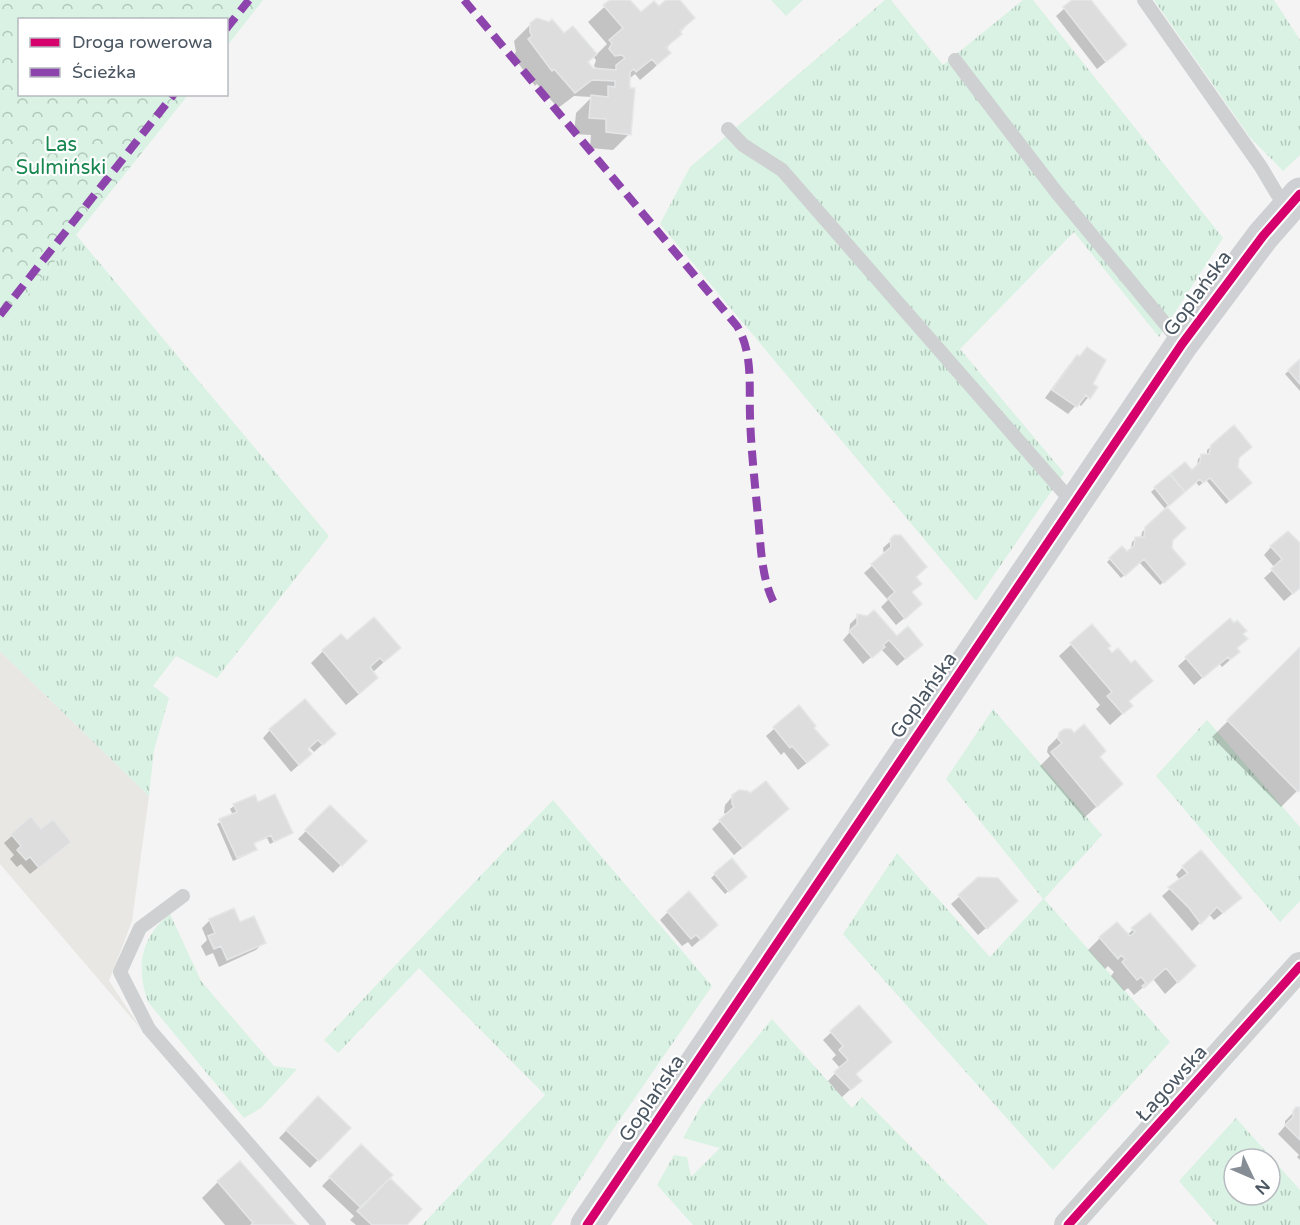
<svg xmlns="http://www.w3.org/2000/svg" width="1300" height="1225" font-family="'Varela Round',sans-serif">
<style>
.commercial{fill:#e8e7e3}
.grass{fill:url(#grass-tufts);fill-rule:evenodd}
.forest{fill:url(#forest-crowns)}
.pitch{fill:#d9f2e3}
.shadow{fill:#0003;fill-rule:evenodd}
.building{fill:#ddddde;stroke:#e5e6e7;stroke-width:1.5}
.lines{fill:none;stroke-linecap:round;stroke-linejoin:round}
.lane{stroke:#ced0d2;stroke-width:14}
.street{stroke:#ced0d2;stroke-width:28}
.secondary{stroke:#ced0d4;stroke-width:33}
.quiet{stroke:#8e44ad;stroke-width:8;stroke-dasharray:15 8;stroke-linecap:butt}
.cycleway-casing{stroke:#fff;stroke-width:13}
.cycleway{stroke:#d6006c;stroke-width:9}
.labels{text-anchor:middle;stroke-width:4.5;stroke-linejoin:round;paint-order:stroke}
.park-label{font-size:20px;fill:#17864f;stroke:#fff}
.street-label{font-size:20px;fill:#4a5661;stroke:#fff}
</style>
<defs>
<pattern id="grass-tufts" width="24" height="20" patternUnits="userSpaceOnUse" patternTransform="scale(1.5)"><rect width="24" height="20" fill="#d9f2e3"/><path d="M3 7l-1-3M5 7V3M7 7l1-3M15 17l-1-3M17 17v-4M19 17l1-3" fill="none" stroke="#b2c7bb"/></pattern>
<pattern id="forest-crowns" width="20" height="18" patternUnits="userSpaceOnUse" patternTransform="scale(1.5)"><rect width="20" height="18" fill="#d9f2e3"/><path d="M2 6a3 3 0 1 1 6 0M12 15a3 3 0 1 1 6 0" fill="none" stroke="#b2c7bb"/></pattern>
</defs>
<rect width="100%" height="100%" fill="#f4f4f4"/>
<path class="commercial" d="M0 651 149 796 132 921 109 981 141 1029 0 864Z"/>
<path class="grass" d="M885 0H891L943 65 1023 0H1033L1223 238 1159 337 1074 232 960 349 1064 473 976 601 660 224 690 167Z
M1154 0H1274L1300 40V155L1283 171 1249 136Z
M76 235 329 536 217 678 176 656 153 686 169 698 154 750 149 796 0 651V330Z
M993 709 1102 835 1044 899 1170 1042 1053 1170 843 934 897 853 990 957 1043 899 946 779Z
M1207 720 1300 827V901L1280 922 1156 776Z
M553 800 712 986 612 1131 551 1225H422L545 1095 419 968 338 1053 324 1040Z
M170 914 201 981 274 1066 297 1069 261 1108 244 1118 148 1002C136 969 140 937 170 914Z
M772 1019 852 1108 862 1097 988 1225H693L657 1185 674 1155 687 1157 691 1177 720 1148 683 1138 701 1106Z
M1236 1118 1300 1190V1225H1217L1179 1181ZM1234 1159H1270V1195H1234Z"/>
<path class="forest" d="M0 0H263L227 46 226 20H20V94L188 95 0 330Z"/>
<path class="pitch" d="M771 0H803L786 16Z"/>
<path class="shadow" d="M612 0H628L641 15 659 8 668 0H678L693 18 666 49 669 53 653 69 640 80 635 74 629 79V134L613 150 590 148 591 135 574 134 576 113 592 97 574 96 558 108 537 84 535 86 513 56 516 52 514 41 531 24 564 35 596 55 607 44 588 22ZM593 56 596 60 594 66 598 70H592L587 63Z
M1074 0H1089L1117 53 1097 69 1056 16Z
M1087 349 1091 385 1096 388 1081 406 1078 403 1068 414 1045 398 1069 365Z
M1300 361V391L1285 374Z
M1212 446 1238 458 1237 467 1250 483 1226 504 1206 480 1199 486 1195 481 1166 507 1184 528 1171 540 1170 549 1184 564 1160 585 1139 562 1121 578 1107 562 1122 548 1127 553 1131 550 1132 542 1136 538H1141L1142 532 1166 510 1151 492 1184 464 1192 472 1197 467 1198 459 1202 455 1207 456V450Z
M895 537 914 578 910 593 912 612 896 625 881 607 888 600 864 573 884 555 883 548Z
M1300 545V587L1284 601 1264 578 1275 568 1264 555 1271 547Z
M858 616 897 638 913 652 897 666 881 649 863 664 843 640 849 633 850 624Z
M1229 620 1241 634 1230 660 1222 667 1219 663 1194 685 1178 666Z
M1091 626 1112 656 1131 666 1139 693 1128 702 1131 706 1110 725 1096 709 1100 705 1059 656Z
M346 642 399 648 372 673 364 690 346 705 311 663 323 651Z
M1300 649V788L1281 807 1212 737Z
M799 707 812 728 819 753 798 770 784 752 781 755 766 736Z
M270 730 334 734 314 752 309 747 306 749 302 762 291 772 263 738Z
M1065 730 1098 757 1121 784 1084 818 1040 766 1050 756 1047 752 1048 747Z
M733 796 779 817 734 855 712 829 727 815 724 813 725 805Z
M234 806 291 833 270 844 267 838 253 844 255 849 251 853 233 861 217 824 233 815 230 809Z
M330 807 364 841 333 873 298 839Z
M31 819 62 849 30 874 21 864 17 867 10 859 14 855 4 843Z
M732 860 742 880 725 894 711 878Z
M1182 868 1192 879 1232 906 1214 920 1209 914 1192 931 1162 896 1180 880 1176 875Z
M979 879 1008 909 978 935 951 904Z
M668 912 708 933 692 947 688 942 682 946 660 920Z
M1150 915 1182 978 1165 994 1153 979 1134 995 1128 988 1124 991 1111 976 1114 972 1108 966 1105 969 1088 950 1100 938 1127 935Z
M210 920 239 924 264 942 256 950 219 967 213 953 206 956 201 946 207 940 202 928Z
M859 1007 852 1088 842 1097 828 1081 840 1068 832 1059 836 1055 823 1040Z
M318 1098 349 1128 310 1168 279 1138Z
M1297 1109H1300V1160L1297 1157 1299 1155 1278 1134 1285 1126V1121Z
M361 1146 388 1178 405 1225H356L350 1220 354 1216 322 1186Z
M218 1182 294 1225H225L202 1198Z"/>
<path class="building" d="M610 0H630L641 12 654 1 659 6 666 0H680L695 18 680 31 682 34 666 47 671 53 657 65 652 59 636 72 634 69 630 72V88H635L631 135 606 132V119L589 118 591 95 608 97V86L615 87V81L592 80 575 93 554 69 552 71 528 39 532 36 530 32V23L537 18 549 22 552 19 564 33 573 26 597 54 588 62 593 68 616 70V65L625 58 622 55 615 56 609 49 612 43 609 40 623 28 603 5Z
M1072 0H1091L1127 45 1106 62 1063 7Z
M1087 347 1106 360 1093 384 1098 387 1090 399 1086 395 1077 407 1052 390 1077 355 1080 356Z
M1300 359V384L1288 370Z
M1234 425 1252 447 1239 458 1238 467 1252 483 1230 501 1210 478 1203 483 1200 479 1185 492 1170 474 1185 462 1192 470 1200 462 1201 454H1209L1211 445Z
M1170 474 1185 492 1169 506 1154 487Z
M1167 507 1186 528 1173 540 1172 548 1186 564 1164 583 1144 559 1125 576 1109 558 1122 546 1127 551 1134 546 1135 537H1144L1145 527Z
M1288 531 1300 543V588L1293 594 1271 569 1282 559 1270 546Z
M894 535H901L927 567 916 577 922 584 912 592 922 604 905 619 888 598 895 592 871 564 891 547 890 539Z
M874 610 897 636 908 626 923 645 906 659 889 640 883 645 885 647 872 658 849 631 857 624V614L867 616Z
M374 617 401 648 384 662 380 658 370 667 378 678 359 694 322 650 341 634 347 640Z
M1230 618 1234 623 1237 620 1247 631 1243 634 1248 639 1237 648 1240 652 1230 660 1228 657 1203 678 1185 657Z
M1092 624 1111 646 1108 648 1112 653 1118 648 1131 663 1135 660 1153 681 1129 701 1133 706 1123 714 1107 696 1112 692 1070 643Z
M1300 647V790L1298 792 1227 720Z
M305 699 336 734 323 745 318 740 308 749 312 754 299 765 269 729Z
M799 705 816 726 814 728 829 745 807 763 792 746 790 748 773 727Z
M1084 724 1106 751 1100 757 1123 784 1097 807 1051 752 1062 743 1058 739 1059 733 1064 729H1071L1074 733Z
M766 781 789 809 743 848 719 820 734 807 732 804V795L739 790 748 791 750 793Z
M275 794 293 833 274 842 271 835 254 843 257 850 237 858 219 819 237 812 233 804 255 795 258 802Z
M330 805 367 841 342 866 305 830Z
M31 816 41 829 53 819 71 842 39 868 30 857 26 860 17 850 21 846 11 834Z
M1201 850 1242 898 1223 913 1217 907 1201 924 1189 908 1168 887 1188 873 1182 866Z
M732 858 747 877 729 892 714 873Z
M978 877 998 878 1018 901 987 929 958 895Z
M689 891 718 925 701 940 696 935 691 939 667 911Z
M234 908 240 922 254 916 266 943 227 960 221 946 214 949 208 936 215 933 209 919Z
M1150 913 1196 966 1178 983 1166 968 1144 988 1142 986 1146 983 1141 977 1137 980 1122 962 1125 959 1121 955 1118 959 1099 937 1117 922 1130 936 1135 932 1131 928Z
M859 1005 892 1042 856 1074 862 1081 851 1090 834 1072 848 1060 839 1050 843 1046 830 1031Z
M318 1096 351 1128 319 1161 286 1130Z
M1296 1107H1300V1140L1285 1125 1293 1117V1111Z
M361 1144 393 1175 361 1208 329 1177Z
M240 1161 296 1225H251L253 1223 217 1181Z
M390 1178 422 1209 407 1225H372L357 1211Z"/>
<g class="lines">
<path class="lane" d="M1144 0 1261 167 1277 194 1289 205
M955 60 1057 193 1182 344
M728 129 743 145 782 170 1073 503
M183 896 140 928 120 972 149 1029 319 1225"/>
<path class="street" d="M1068 1225 1300 966"/>
<path class="secondary" d="M587 1225 1182 344 1263 236 1300 194"/>
<path class="quiet" d="M464 0 737 326C753 353 749 385 750 416 751 450 755 484 758 517 761 546 761 577 774 603
M226 29 249 0
M0 315 174 94"/>
<defs>
<path id="cycleway" d="M587 1225 1182 344 1263 236 1300 194
M1068 1225 1300 966"/>
</defs>
<use href="#cycleway" class="cycleway-casing"/>
<use href="#cycleway" class="cycleway"/>
</g>
<g class="labels">
<g class="park-label">
<text x="61" y="151">Las<tspan x="61" dy="23">Sulmiński</tspan></text>
</g>
<g class="street-label">
<text transform="translate(1197 293) rotate(-54)" y="7">Goplańska</text>
<text transform="translate(923 695) rotate(-55)" y="7">Goplańska</text>
<text transform="translate(1171 1083) rotate(-48)" y="7">Łagowska</text>
<text transform="translate(651 1098) rotate(-56)" y="7">Goplańska</text>
</g>
</g>
<rect x="18" y="18" width="210" height="78" fill="#ffffff" stroke="#b7bbc0" stroke-width="1.5"/>
<rect x="30" y="38" width="30" height="9" fill="#d6006c" stroke="#b7bbc0" stroke-width="1.5"/>
<text x="72" y="48" font-size="18" fill="#4a5661">Droga rowerowa</text>
<rect x="30" y="68" width="30" height="9" fill="#8e44ad" stroke="#b7bbc0" stroke-width="1.5"/>
<text x="72" y="78" font-size="18" fill="#4a5661">Ścieżka</text>
<g transform="translate(1252 1177) rotate(134)"><circle r="28" fill="#ffffff" stroke="#b7bbc0" stroke-width="1.5"/>
<path d="M0-4.5L10 22L0 15L-10 22Z" fill="#868d94"/>
<text y="-9" font-size="16" font-weight="bold" text-anchor="middle" fill="#4a5661">N</text>
</g>
</svg>
